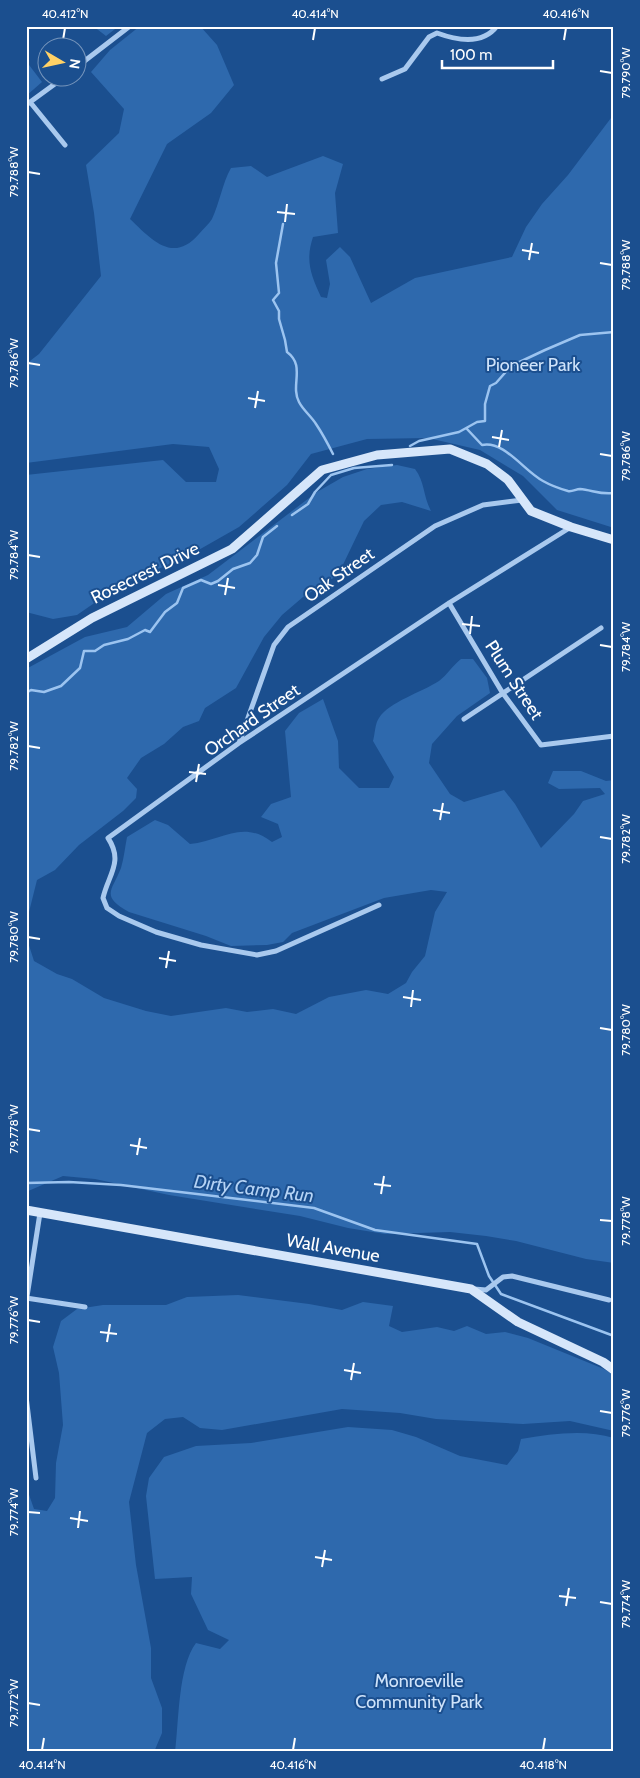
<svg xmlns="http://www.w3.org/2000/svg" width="640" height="1778" font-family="Cabin,sans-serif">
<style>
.green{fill:#2e69ad}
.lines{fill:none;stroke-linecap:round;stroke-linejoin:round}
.stream{stroke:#9cc4f0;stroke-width:2.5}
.street{stroke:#a9c9ee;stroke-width:5}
.secondary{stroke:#d6e6fa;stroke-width:9}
.ticks{fill:none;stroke:#fff;stroke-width:2}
.labels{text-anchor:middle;stroke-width:4;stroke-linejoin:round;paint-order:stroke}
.park-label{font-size:18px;fill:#cfe3fa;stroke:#1b4f8f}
.street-label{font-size:18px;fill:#fff;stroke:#1b4f8f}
.water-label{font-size:19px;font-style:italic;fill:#b5d3f5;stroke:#1b4f8f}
.neatline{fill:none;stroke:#fff;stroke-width:2}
.ticks-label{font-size:12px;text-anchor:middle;fill:#fff}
</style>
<rect width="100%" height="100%" fill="#1b4f8f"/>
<path class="green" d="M93 26H119L106 36Z
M140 26H200L217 45 234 85 211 113 167 144 130 219C152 240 173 264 199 234 203 229 209 224 212 219 220 202 222 184 231 168L251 166 267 177 323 156 343 164 335 193 338 233 313 237C305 261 311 275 321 297L327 298 330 284 326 260 340 247 350 257 371 303 415 278 512 257 526 227 542 204 568 175 614 114V528L557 510 523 476 480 450 428 438 367 439 311 454 287 485 239 527 188 556 119 586 77 615 53 619 26 612V475L163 460 186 482H216L219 469 209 447 173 444 26 463V364L39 354 101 276 94 213 86 165 119 133 124 109 91 72 110 50Z
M26 61 42 82 26 96Z
M397 465 415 469C425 482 423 496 431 511L402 502 381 505 364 521 338 575 303 597 282 615 264 637 236 688 205 708 199 721 183 727 164 744 141 758 127 778 137 789 136 798 123 811 79 845 55 870 37 880 26 924V669L85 637 127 627 166 594 208 575 317 492 343 477 367 469Z
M461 659H473L487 678 490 693 457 716 432 744 429 763 450 794 464 802 504 790 515 804 541 848 574 814 583 801 605 794 600 788 559 789 548 783 553 771H581L606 781 614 780V1263L586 1259 516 1241 486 1236 450 1232 385 1234 348 1228 300 1216 169 1195 95 1179 63 1176 26 1192V936L34 961 57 974 72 979 104 998 146 1011 171 1016 226 1008 247 1012 273 1009 296 1014 329 997 366 990 388 994 406 983 412 972 425 956 435 912 447 892 431 890 384 898 292 933 283 942 267 945 231 946 206 936 129 912C100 896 112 891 121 868 124 858 125 847 127 837L155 820 168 825 190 844C221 841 242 819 272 842L282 837 278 824 261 817 271 804 291 797 285 731 299 713 323 699 338 741 339 768 359 788H389L394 777 373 741C375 734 375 723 379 718 389 702 422 692 439 681 447 675 453 665 461 659Z
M238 1295 309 1304 342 1310 363 1302 393 1306 389 1326 402 1332 437 1327 454 1331 467 1326 486 1334 505 1332 528 1338 604 1369 614 1375V1431L570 1421 523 1424 436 1419 400 1413 342 1409 222 1430 200 1428 183 1417 165 1419 147 1433 129 1502 136 1565 151 1648V1678L162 1708V1733L154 1752H26V1486L34 1509 47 1511 55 1498 56 1463 63 1425 59 1373 53 1347 61 1321 77 1309 103 1305H166L187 1297Z
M348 1427 392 1430 416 1437 460 1456 507 1465 518 1451 521 1439C552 1434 584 1429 614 1438V1752H175C179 1721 178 1667 196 1643L220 1649 229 1640 208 1630 191 1594 192 1577 155 1579 146 1496 149 1478 164 1457 196 1446 251 1443Z"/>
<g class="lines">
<path class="stream" d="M283 224 276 263 279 293 273 300 279 311V319L285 340 287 352C306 366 290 385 299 402 303 410 311 416 316 424 322 433 328 444 333 454
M467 429 482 445C504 440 524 471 543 481 550 485 561 489 568 491 572 492 576 489 580 489 592 490 601 495 614 493
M410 446 419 441 459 432 477 422 485 421V404L490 386 496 383 511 366 545 350 580 335 614 332
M292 515 308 504 315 492 331 475 354 468 392 465
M26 693 31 690 44 692 61 686 80 668 84 651H95L104 645 128 639 145 630 150 632 165 612 177 603 183 588 201 580 211 584 218 581 233 569 250 563 257 555 263 537 277 526
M26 1183 69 1182 121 1185 314 1208 375 1230 477 1244 489 1276 501 1294 614 1336"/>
<path class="street" d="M78 66 130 26
M382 79 405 69 429 37 437 33C456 40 482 46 497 26
M30 102 65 145
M26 105 63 78
M449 603 502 692 541 745 614 736
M464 719 601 628
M239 743 274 645 288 627 435 526 483 505 522 500
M379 905 276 951 257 955 201 945 156 932 119 916 107 908 103 898C108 875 124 862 108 838L239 743 449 603 571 527
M474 1289 486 1290 503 1277 512 1276 609 1300
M26 1298 85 1307
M26 1303 40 1213
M26 1396 36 1478"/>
<path class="secondary" d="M26 659 92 618 232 549 322 470 377 455 450 449 487 464 508 480 531 511 571 527 614 540
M26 1210 471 1289 518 1322 603 1362 614 1370"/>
</g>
<path class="ticks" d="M63 40 65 28M313 40 315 28M564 40 566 28M600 71 612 73M28 172 40 174M277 212 295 214M285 222 287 204M522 250 539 253M529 260 532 243M600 263 612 265M28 363 40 365M248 398 265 401M255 408 258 391M492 437 509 440M499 447 502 430M600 454 612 456M28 555 40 557M218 585 235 588M225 595 228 578M462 624 480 626M470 634 472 616M600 645 612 647M28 746 40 748M189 772 206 774M196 782 199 764M433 810 450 813M440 820 443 803M600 837 612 839M28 937 40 939M159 958 176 961M166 968 169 951M403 997 421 1000M411 1007 413 990M600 1028 612 1030M28 1129 40 1131M130 1145 147 1148M137 1155 140 1138M374 1184 391 1186M381 1194 384 1176M600 1220 612 1221M28 1320 40 1322M100 1332 117 1334M107 1342 110 1324M344 1370 361 1373M351 1380 354 1363M600 1411 612 1413M28 1512 40 1513M70 1518 88 1521M78 1528 80 1511M315 1557 332 1560M322 1567 325 1550M559 1596 576 1598M600 1602 612 1604M566 1606 569 1588M28 1703 40 1705M42 1750 44 1738M293 1750 295 1738M543 1750 545 1738"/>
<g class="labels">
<g class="park-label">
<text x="533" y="371">Pioneer Park</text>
<text x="419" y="1687">Monroeville<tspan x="419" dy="21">Community Park</tspan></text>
</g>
<g class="street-label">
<text transform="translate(145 573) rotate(-26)" y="6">Rosecrest Drive</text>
<text transform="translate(339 575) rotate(-35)" y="6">Oak Street</text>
<text transform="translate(514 680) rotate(57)" y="6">Plum Street</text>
<text transform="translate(252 720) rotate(-35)" y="6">Orchard Street</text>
<text transform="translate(333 1248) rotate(10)" y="6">Wall Avenue</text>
</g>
<g class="water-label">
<text transform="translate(254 1188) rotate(7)" y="7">Dirty Camp Run</text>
</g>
</g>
<rect width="640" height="1778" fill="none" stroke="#1b4f8f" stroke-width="55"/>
<g transform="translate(62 62) rotate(99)"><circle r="24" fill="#1b4f8f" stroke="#7695bc"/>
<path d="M0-4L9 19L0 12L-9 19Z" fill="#ffd166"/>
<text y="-8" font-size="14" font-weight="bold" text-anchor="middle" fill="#ffffff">N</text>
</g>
<path d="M442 60v8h111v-8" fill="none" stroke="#ffffff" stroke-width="2.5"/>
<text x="450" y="60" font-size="15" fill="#ffffff" stroke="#1b4f8f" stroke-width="4" paint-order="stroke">100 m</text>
<rect x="28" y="28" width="584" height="1722" class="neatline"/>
<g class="ticks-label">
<text x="65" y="18">40.412°N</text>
<text x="315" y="18">40.414°N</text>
<text x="566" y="18">40.416°N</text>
<text transform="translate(626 73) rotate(-90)" y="4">79.790°W</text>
<text transform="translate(14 172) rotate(-90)" y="4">79.788°W</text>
<text transform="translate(626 265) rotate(-90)" y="4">79.788°W</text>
<text transform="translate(14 363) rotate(-90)" y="4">79.786°W</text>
<text transform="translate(626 456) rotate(-90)" y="4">79.786°W</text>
<text transform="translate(14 555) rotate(-90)" y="4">79.784°W</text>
<text transform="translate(626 647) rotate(-90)" y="4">79.784°W</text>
<text transform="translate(14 746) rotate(-90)" y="4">79.782°W</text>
<text transform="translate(626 839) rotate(-90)" y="4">79.782°W</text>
<text transform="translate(14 937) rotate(-90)" y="4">79.780°W</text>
<text transform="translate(626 1030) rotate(-90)" y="4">79.780°W</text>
<text transform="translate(14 1129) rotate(-90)" y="4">79.778°W</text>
<text transform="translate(626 1221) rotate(-90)" y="4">79.778°W</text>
<text transform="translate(14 1320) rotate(-90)" y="4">79.776°W</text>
<text transform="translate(626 1413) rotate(-90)" y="4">79.776°W</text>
<text transform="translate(14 1512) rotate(-90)" y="4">79.774°W</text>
<text transform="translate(626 1604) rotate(-90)" y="4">79.774°W</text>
<text transform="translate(14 1703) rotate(-90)" y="4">79.772°W</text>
<text x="42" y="1769">40.414°N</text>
<text x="293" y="1769">40.416°N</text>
<text x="543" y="1769">40.418°N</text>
</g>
</svg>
